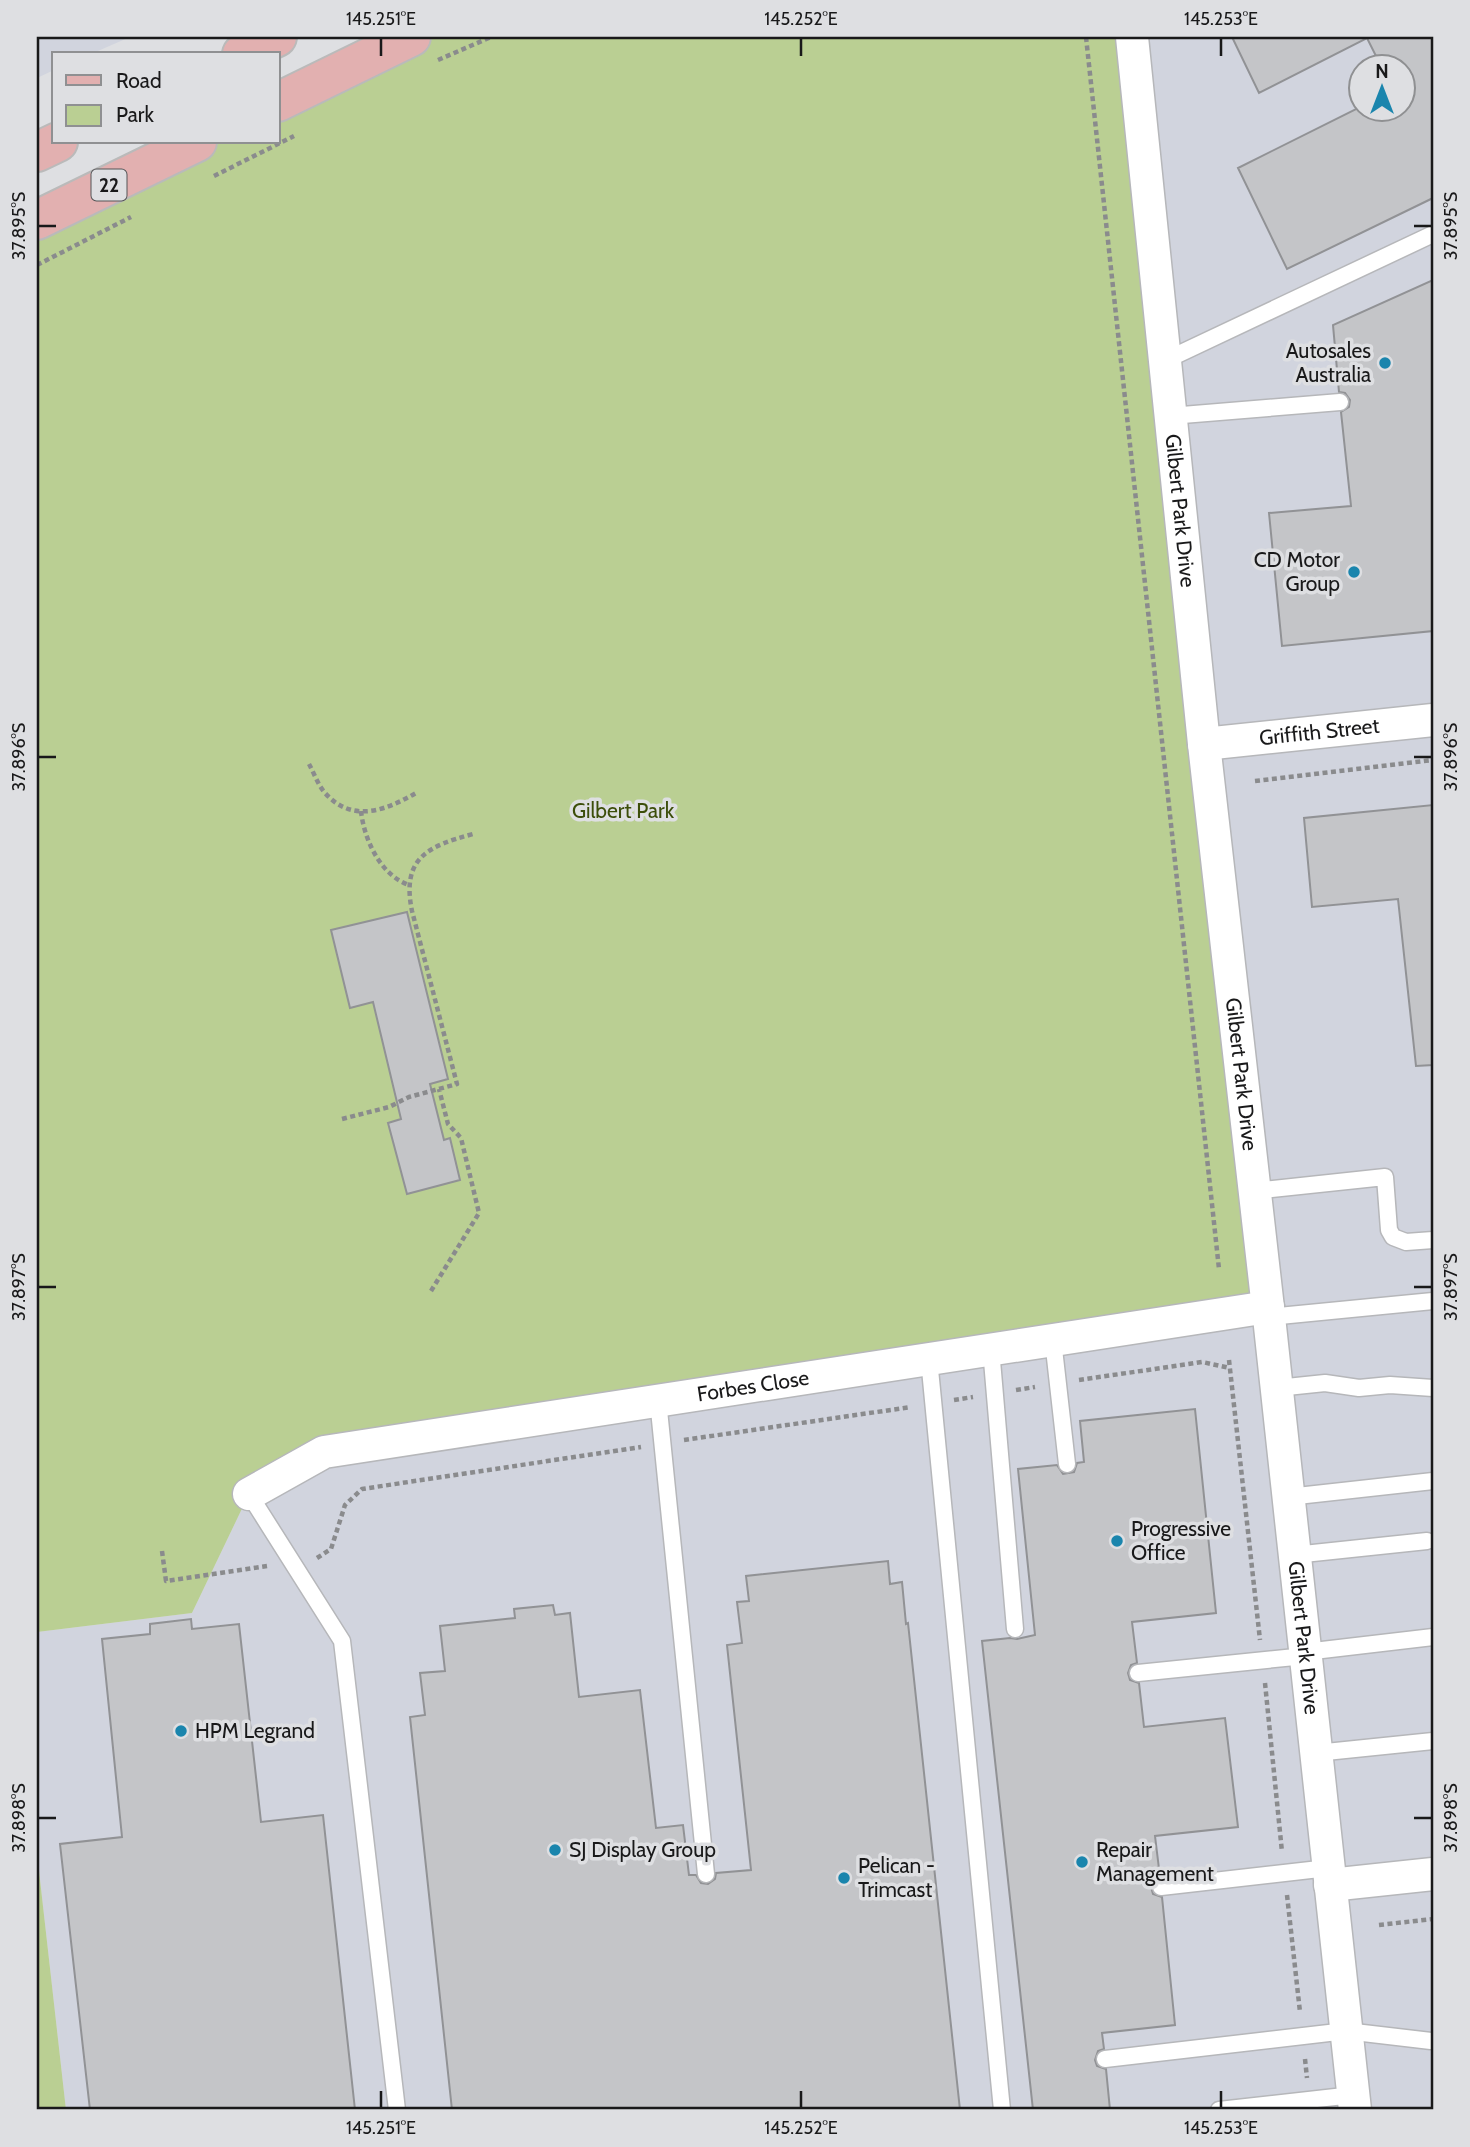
<svg xmlns="http://www.w3.org/2000/svg" width="1470" height="2147" font-family="Cabin,sans-serif">
<style>
.built{fill:#d1d4de;fill-rule:evenodd}
.green{fill:#bacf93}
.building{fill:#c4c5c8;stroke:#919295;stroke-width:2}
.lines{fill:none;stroke-linecap:round;stroke-linejoin:round}
.service-casing{stroke:#b6b7ba;stroke-width:19}
.minor-casing{stroke:#b6b7ba;stroke-width:35}
.primary-casing{stroke:#bababa;stroke-width:42}
.path{stroke:#8a8b8d;stroke-width:4.5;stroke-dasharray:5 3.5;stroke-linecap:butt}
.service{stroke:#fff;stroke-width:16}
.minor{stroke:#fff;stroke-width:32}
.primary{stroke:#e2b0b0;stroke-width:38}
.ticks{fill:none;stroke:#19191a;stroke-width:2.5}
.poi-dot{fill:#1a85ad;stroke:#dedfe2;stroke-width:2.5}
.labels{text-anchor:middle;stroke-width:7;stroke-linejoin:round;paint-order:stroke}
.shield{fill:#dedfe2;stroke:#545456;stroke-width:2}
.shield-label{font-size:19px;font-weight:bold;fill:#19191a}
.poi-label{font-size:21px;fill:#19191a;stroke:#dedfe2;text-anchor:start}
.street-label{font-size:21px;fill:#19191a;stroke:#dedfe2}
.park-label{font-size:21px;fill:#3c4e0a;stroke:#dedfe2}
.neatline{fill:none;stroke:#19191a;stroke-width:2.5}
.ticks-label{font-size:18px;text-anchor:middle;fill:#19191a}
</style>
<rect width="100%" height="100%" fill="#dedfe2"/>
<path class="built" d="M37 37H130L91 54H54V70L37 78Z
M1132 37H1433V2110H66L37 1853V1632L192 1613 249 1494ZM1362 66H1404V108H1362Z"/>
<path class="green" d="M411 37H1132L1268 1307 324 1452 249 1494 192 1613 37 1632V220L197 142H278V102Z
M37 1853 66 2110H37Z"/>
<path class="building" d="M1232 37H1433V198L1287 269 1238 168 1362 106V108H1404V66H1381L1367 38 1259 93Z
M1433 280V631L1282 646 1269 513 1351 506 1341 412 1349 407 1350 400 1345 393 1339 392 1333 325Z
M1433 805V1065L1416 1066 1398 899 1312 907 1304 818Z
M407 912 448 1079 430 1084 444 1140 450 1138 460 1180 407 1194 388 1123 401 1119 373 1002 350 1008 331 930Z
M1195 1409 1216 1613 1132 1622 1137 1663 1131 1665 1128 1673 1130 1680 1139 1683 1144 1727 1225 1718 1238 1827 1155 1836 1160 1877 1154 1879 1151 1887 1153 1894 1162 1897 1175 2025 1102 2033 1104 2049 1098 2051 1095 2060 1097 2066 1106 2069 1110 2110H1033L982 1641 1010 1638 1017 1639 1035 1635 1018 1469 1057 1465 1063 1474 1074 1472 1077 1463 1084 1462 1080 1421Z
M888 1561 890 1584 902 1582 906 1624 908 1623 960 2110H452L410 1717 425 1715 420 1673 445 1671 440 1626 515 1618 514 1609 553 1605 555 1615 570 1613 579 1697 640 1690 656 1828 683 1825 689 1875H696L701 1883 708 1884 715 1879 716 1873 751 1870 727 1645 742 1643 737 1602 749 1601 746 1576Z
M191 1619 192 1629 239 1624 261 1822 323 1815 355 2110H90L60 1844 122 1837 102 1639 150 1634V1624Z"/>
<g class="lines">
<defs>
<path id="service" d="M1164 361 1433 234
M1170 416 1340 402
M1254 1191 1385 1177 1389 1230 1393 1237 1406 1242 1433 1240
M1269 1317 1433 1301
M1053 1340 1067 1464
M991 1349 1015 1629
M929 1359 1002 2110
M1277 1388 1325 1383 1359 1388 1390 1385 1433 1388
M658 1400 706 1874
M249 1494 342 1641 397 2110
M1288 1497 1433 1481
M1294 1555 1427 1541
M1305 1652 1433 1637
M1138 1673 1305 1656
M1316 1753 1433 1741
M1161 1887 1328 1868
M1105 2059 1346 2031 1431 2041
M1219 2110 1353 2095"/>
<g id="minor">
<path id="s1" d="M1132 37 1204 744 1269 1317 1355 2110"/>
<path id="s2" d="M1204 744 1433 720"/>
<path id="s3" d="M249 1494 324 1452 1268 1307"/>
<path d="M1330 1885 1433 1874"/>
</g>
<path id="primary" d="M242 54 277 37
M278 102 411 37
M37 152 58 142
M37 220 197 142"/>
</defs>
<use href="#service" class="service-casing"/>
<use href="#minor" class="minor-casing"/>
<use href="#primary" class="primary-casing"/>
<path class="path" d="M1086 37 1219 1269
M438 60 491 37
M214 176 294 136
M37 265 131 217
M309 764C314 773 318 785 325 793 353 824 386 810 416 793
M1255 781 1433 760
M361 811C364 839 380 875 409 885
M342 1119 389 1107 409 1097 457 1084 412 911C401 858 428 846 473 834
M431 1291 479 1213 461 1138 448 1124 439 1089
M1229 1360 1260 1640
M1079 1380 1202 1362 1230 1368
M1016 1390 1035 1387
M954 1400 973 1397
M684 1440 911 1407
M162 1551 166 1581 267 1566
M317 1558 331 1549 345 1505 362 1489 641 1447
M1265 1683 1282 1852
M1287 1895 1300 2012
M1379 1925 1433 1919
M1305 2059 1307 2078"/>
<use href="#service" class="service"/>
<use href="#minor" class="minor"/>
<use href="#primary" class="primary"/>
</g>
<path class="ticks" d="M381 38V56M801 38V56M1221 38V56M38 226H56M1414 226H1432M38 757H56M1414 757H1432M38 1287H56M1414 1287H1432M38 1818H56M1414 1818H1432M381 2091V2108M801 2091V2108M1221 2091V2108"/>
<g class="poi-dot">
<circle cx="1385" cy="363" r="7"/>
<circle cx="1354" cy="572" r="7"/>
<circle cx="1117" cy="1541" r="7"/>
<circle cx="181" cy="1731" r="7"/>
<circle cx="555" cy="1850" r="7"/>
<circle cx="1082" cy="1862" r="7"/>
<circle cx="844" cy="1878" r="7"/>
</g>
<g class="labels">
<rect class="shield" x="91.5" y="169.5" width="35" height="31" rx="5"/>
<g class="shield-label">
<text x="109" y="192">22</text>
</g>
<g class="poi-label">
<text x="1371" y="358" text-anchor="end">Autosales<tspan x="1371" dy="24">Australia</tspan></text>
<text x="1340" y="567" text-anchor="end">CD Motor<tspan x="1340" dy="24">Group</tspan></text>
<text x="1131" y="1536">Progressive<tspan x="1131" dy="24">Office</tspan></text>
<text x="195" y="1738">HPM Legrand</text>
<text x="569" y="1857">SJ Display Group</text>
<text x="1096" y="1857">Repair<tspan x="1096" dy="24">Management</tspan></text>
<text x="858" y="1873">Pelican -<tspan x="858" dy="24">Trimcast</tspan></text>
</g>
<g class="street-label">
<text dy="7" stroke="none"><textPath href="#s1" startOffset="476">Gilbert Park Drive</textPath></text>
<text dy="7" stroke="none"><textPath href="#s2" startOffset="116">Griffith Street</textPath></text>
<text dy="7" stroke="none"><textPath href="#s1" startOffset="1043">Gilbert Park Drive</textPath></text>
<text dy="7" stroke="none"><textPath href="#s3" startOffset="520">Forbes Close</textPath></text>
<text dy="7" stroke="none"><textPath href="#s1" startOffset="1610">Gilbert Park Drive</textPath></text>
</g>
<g class="park-label">
<text x="623" y="818">Gilbert Park</text>
</g>
</g>
<rect width="1470" height="2147" fill="none" stroke="#dedfe2" stroke-width="77"/>
<rect x="52" y="52" width="228" height="91" fill="#dedfe2" stroke="#8f9092" stroke-width="2"/>
<rect x="66" y="75" width="35" height="10" fill="#e2b0b0" stroke="#8f9092" stroke-width="2"/>
<text x="116" y="88" font-size="21" fill="#19191a">Road</text>
<rect x="66" y="105" width="35" height="21" fill="#bacf93" stroke="#8f9092" stroke-width="2"/>
<text x="116" y="122" font-size="21" fill="#19191a">Park</text>
<g transform="translate(1382 88)"><circle r="33" fill="#dedfe2" stroke="#8f9092" stroke-width="2"/>
<path d="M0-5L12 26L0 18L-12 26Z" fill="#1a85ad"/>
<text y="-10" font-size="19" font-weight="bold" text-anchor="middle" fill="#19191a">N</text>
</g>
<rect x="38" y="38" width="1394" height="2070" class="neatline"/>
<g class="ticks-label">
<text x="381" y="25">145.251°E</text>
<text x="801" y="25">145.252°E</text>
<text x="1221" y="25">145.253°E</text>
<text transform="translate(19 226) rotate(-90)" y="6">37.895°S</text>
<text transform="translate(1451 226) rotate(-90)" y="6">37.895°S</text>
<text transform="translate(19 757) rotate(-90)" y="6">37.896°S</text>
<text transform="translate(1451 757) rotate(-90)" y="6">37.896°S</text>
<text transform="translate(19 1287) rotate(-90)" y="6">37.897°S</text>
<text transform="translate(1451 1287) rotate(-90)" y="6">37.897°S</text>
<text transform="translate(19 1818) rotate(-90)" y="6">37.898°S</text>
<text transform="translate(1451 1818) rotate(-90)" y="6">37.898°S</text>
<text x="381" y="2134">145.251°E</text>
<text x="801" y="2134">145.252°E</text>
<text x="1221" y="2134">145.253°E</text>
</g>
</svg>
